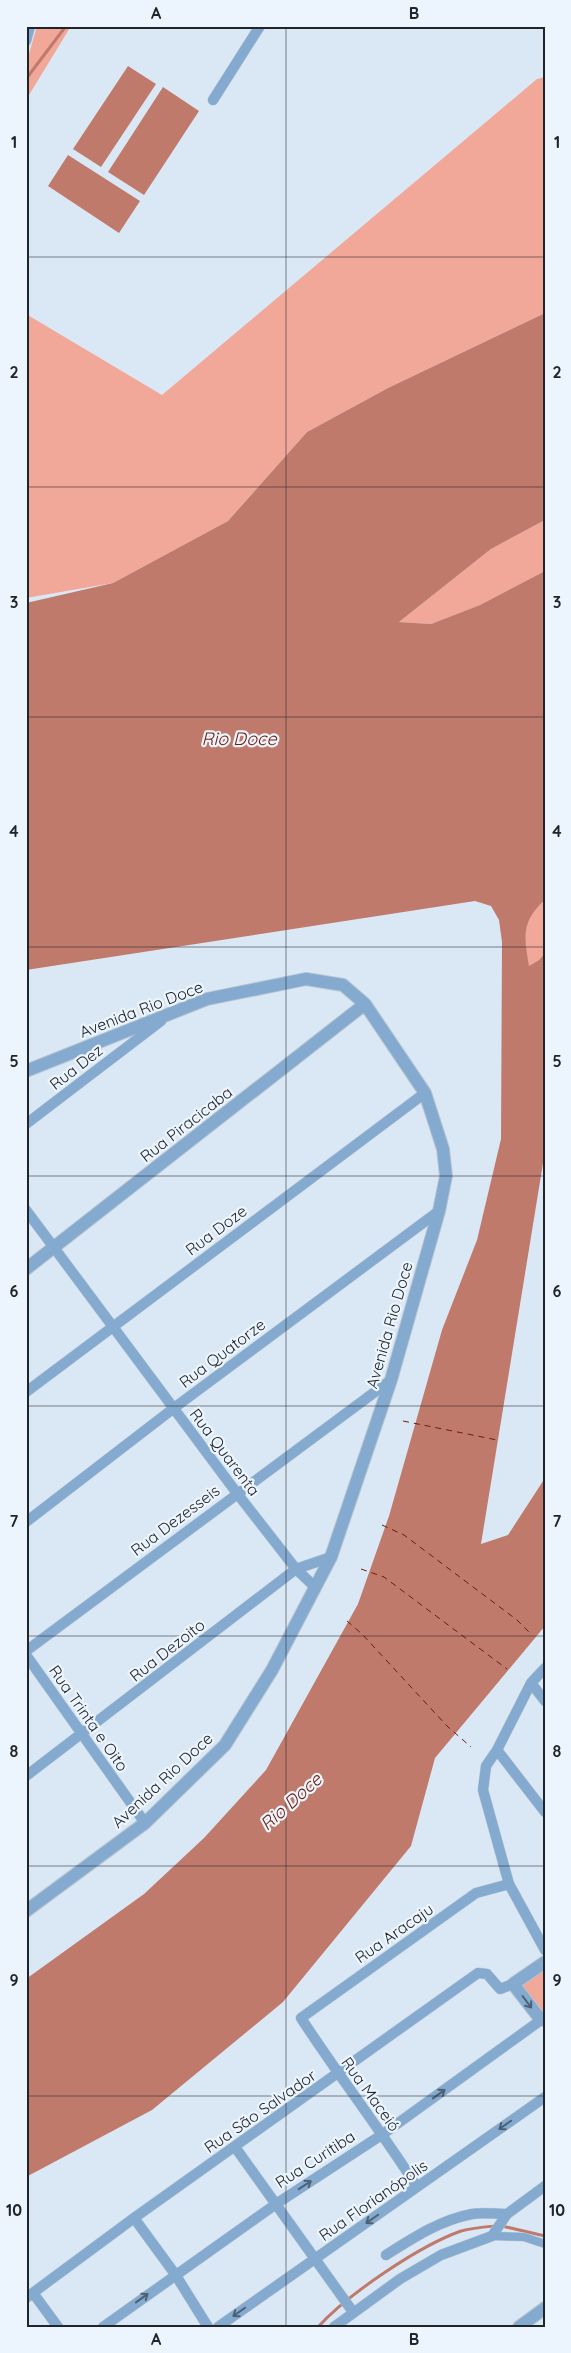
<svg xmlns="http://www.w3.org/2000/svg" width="571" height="2353" font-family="Quicksand,sans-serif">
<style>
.green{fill:#f1a898}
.water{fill:#c07a6b}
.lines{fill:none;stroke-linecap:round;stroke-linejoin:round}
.stream{stroke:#c07a6b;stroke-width:3}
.ferry{stroke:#6f1b0a;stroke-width:1;stroke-dasharray:6 5;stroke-linecap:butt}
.pedestrian-casing{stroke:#b9c5d1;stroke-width:9}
.minor-casing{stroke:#b9c5d1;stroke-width:11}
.tertiary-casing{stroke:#b9c5d1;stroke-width:14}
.pedestrian{stroke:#84aacf;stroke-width:8}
.minor{stroke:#84aacf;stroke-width:10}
.tertiary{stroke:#84aacf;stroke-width:12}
.oneway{stroke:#4d6174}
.grid{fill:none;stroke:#20252a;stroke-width:1;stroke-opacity:0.55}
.labels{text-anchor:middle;stroke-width:4.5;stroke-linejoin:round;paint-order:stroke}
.street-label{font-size:16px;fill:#20252a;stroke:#ecf5fd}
.water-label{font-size:18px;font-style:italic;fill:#6f1b0a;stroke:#ecf5fd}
.neatline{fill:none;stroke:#20252a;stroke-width:2}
.grid-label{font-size:16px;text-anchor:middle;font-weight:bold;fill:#20252a}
</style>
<rect width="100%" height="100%" fill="#dae8f6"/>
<path class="green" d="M37 26H71L26 100V64Z
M545 77V313L388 388 307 432 228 521 113 583 26 598V314L162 395 537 79Z
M545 520V571L480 605 431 624 399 622 491 549Z
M545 900V953L539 960 528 967C524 937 520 921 545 900Z
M545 1968V2012L542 2014 521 1985Z"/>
<path class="water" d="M128 66 156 84 101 167 73 149Z
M163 87 199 111 144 195 108 172Z
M68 155 140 201 119 233 48 186Z
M545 313V520L491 549 399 622 431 624 480 605 545 571V900C521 921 524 937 529 966L539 960 545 953V1151L481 1544 508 1535 545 1478V1626L435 1758 411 1846 283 2002 152 2110 26 2177V1979L144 1894 204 1838 266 1770 358 1604 389 1516 442 1330 477 1240 501 1139 502 942 499 920 491 906 475 901 26 970V603L113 583 228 521 307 432 388 388Z"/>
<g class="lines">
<path class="stream" d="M26 79 66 26
M502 2226 545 2236
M318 2327C348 2294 419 2246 461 2231 472 2228 484 2227 495 2226"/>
<path class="ferry" d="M403 1421 497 1440
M382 1525 404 1535 517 1620 532 1635
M361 1569 384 1577 507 1669
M347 1621 362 1634 447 1726 471 1747"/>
<defs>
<path id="pedestrian" d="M492 2236 524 2237 545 2244"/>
<path id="minor" d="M26 41 30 26
M213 100 260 26
M26 1124 161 1021
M26 1210 236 1492 296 1569 315 1587
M26 1392 425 1093
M26 1522 174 1408 439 1211
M26 1651 391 1380
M26 1655 145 1823
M545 1668 531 1683 497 1750 486 1766 483 1790 509 1884 545 1950
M531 1683 545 1701
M497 1750 545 1812
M26 1776 296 1569 331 1557
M235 2147 353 2312
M417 2187C380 2129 338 2075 301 2018L476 1893 509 1884
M134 2218 175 2274 208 2327
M386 2255C413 2238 440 2220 472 2214 483 2212 496 2214 507 2214
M33 2293 58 2327
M26 2298 134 2218 478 1973 487 1974 500 1989 513 1984
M103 2327 276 2204 383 2134 541 2020
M218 2327 545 2097
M334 2327 400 2279 441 2255 492 2236 507 2214 545 2186"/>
<path id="tertiary" d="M26 1071 207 999 306 979 343 985 365 1004 425 1093 443 1149 446 1176 439 1211 391 1380 331 1557 272 1670 225 1745 145 1823 26 1911
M26 1269 365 1004
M545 1962 513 1984 541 2020 545 2017
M519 2327 545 2308"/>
</defs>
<use href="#pedestrian" class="pedestrian-casing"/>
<use href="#minor" class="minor-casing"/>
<use href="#tertiary" class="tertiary-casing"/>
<use href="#pedestrian" class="pedestrian"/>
<use href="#minor" class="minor"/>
<use href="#tertiary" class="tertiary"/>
</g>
<defs><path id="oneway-shaft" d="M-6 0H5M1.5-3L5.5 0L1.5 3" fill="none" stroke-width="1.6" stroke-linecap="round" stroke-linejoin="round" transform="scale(1.25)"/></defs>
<g class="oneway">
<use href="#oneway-shaft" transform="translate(527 2002) rotate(53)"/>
<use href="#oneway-shaft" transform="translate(439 2094) rotate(-36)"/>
<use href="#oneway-shaft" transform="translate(505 2125) rotate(145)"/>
<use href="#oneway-shaft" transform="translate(305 2185) rotate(-33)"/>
<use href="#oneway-shaft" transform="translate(372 2219) rotate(145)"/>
<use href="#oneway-shaft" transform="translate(142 2298) rotate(-36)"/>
<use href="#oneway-shaft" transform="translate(239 2312) rotate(145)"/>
</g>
<path class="grid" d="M286 26V2327M26 257H545M26 487H545M26 717H545M26 947H545M26 1176H545M26 1406H545M26 1636H545M26 1866H545M26 2096H545"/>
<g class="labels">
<g class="street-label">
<text transform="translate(141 1009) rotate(-21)" y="6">Avenida Rio Doce</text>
<text transform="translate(76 1067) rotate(-38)" y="6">Rua Dez</text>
<text transform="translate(186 1124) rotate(-38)" y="6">Rua Piracicaba</text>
<text transform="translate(216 1230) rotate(-37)" y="6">Rua Doze</text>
<text transform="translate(389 1325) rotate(-74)" y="6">Avenida Rio Doce</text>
<text transform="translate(222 1353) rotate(-37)" y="6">Rua Quatorze</text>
<text transform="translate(225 1452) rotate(53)" y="6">Rua Quarenta</text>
<text transform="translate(175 1520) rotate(-37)" y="6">Rua Dezesseis</text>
<text transform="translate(167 1650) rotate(-38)" y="6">Rua Dezoito</text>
<text transform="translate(89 1718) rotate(55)" y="6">Rua Trinta e Oito</text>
<text transform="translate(162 1780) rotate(-43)" y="6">Avenida Rio Doce</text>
<text transform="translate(394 1933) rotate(-35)" y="6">Rua Aracaju</text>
<text transform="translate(371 2094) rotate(54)" y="6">Rua Maceió</text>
<text transform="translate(260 2111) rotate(-35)" y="6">Rua São Salvador</text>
<text transform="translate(315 2159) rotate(-33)" y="6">Rua Curitiba</text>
<text transform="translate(373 2200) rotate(-35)" y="6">Rua Florianópolis</text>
</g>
<g class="water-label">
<text x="239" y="745">Rio Doce</text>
<text transform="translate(291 1802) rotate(-42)" y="6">Rio Doce</text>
</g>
</g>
<rect width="571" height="2353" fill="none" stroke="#ecf5fd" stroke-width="55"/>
<rect x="28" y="28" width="516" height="2298" class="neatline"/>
<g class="grid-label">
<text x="156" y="19">A</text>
<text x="414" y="19">B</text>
<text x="14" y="148">1</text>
<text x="557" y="148">1</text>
<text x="14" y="378">2</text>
<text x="557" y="378">2</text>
<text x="14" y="608">3</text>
<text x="557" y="608">3</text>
<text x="14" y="837">4</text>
<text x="557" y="837">4</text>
<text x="14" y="1067">5</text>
<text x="557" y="1067">5</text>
<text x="14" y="1297">6</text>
<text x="557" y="1297">6</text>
<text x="14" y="1527">7</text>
<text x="557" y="1527">7</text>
<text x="14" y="1757">8</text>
<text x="557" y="1757">8</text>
<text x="14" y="1986">9</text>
<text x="557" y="1986">9</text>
<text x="14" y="2216">10</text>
<text x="557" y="2216">10</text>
<text x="156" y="2345">A</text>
<text x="414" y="2345">B</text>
</g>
</svg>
